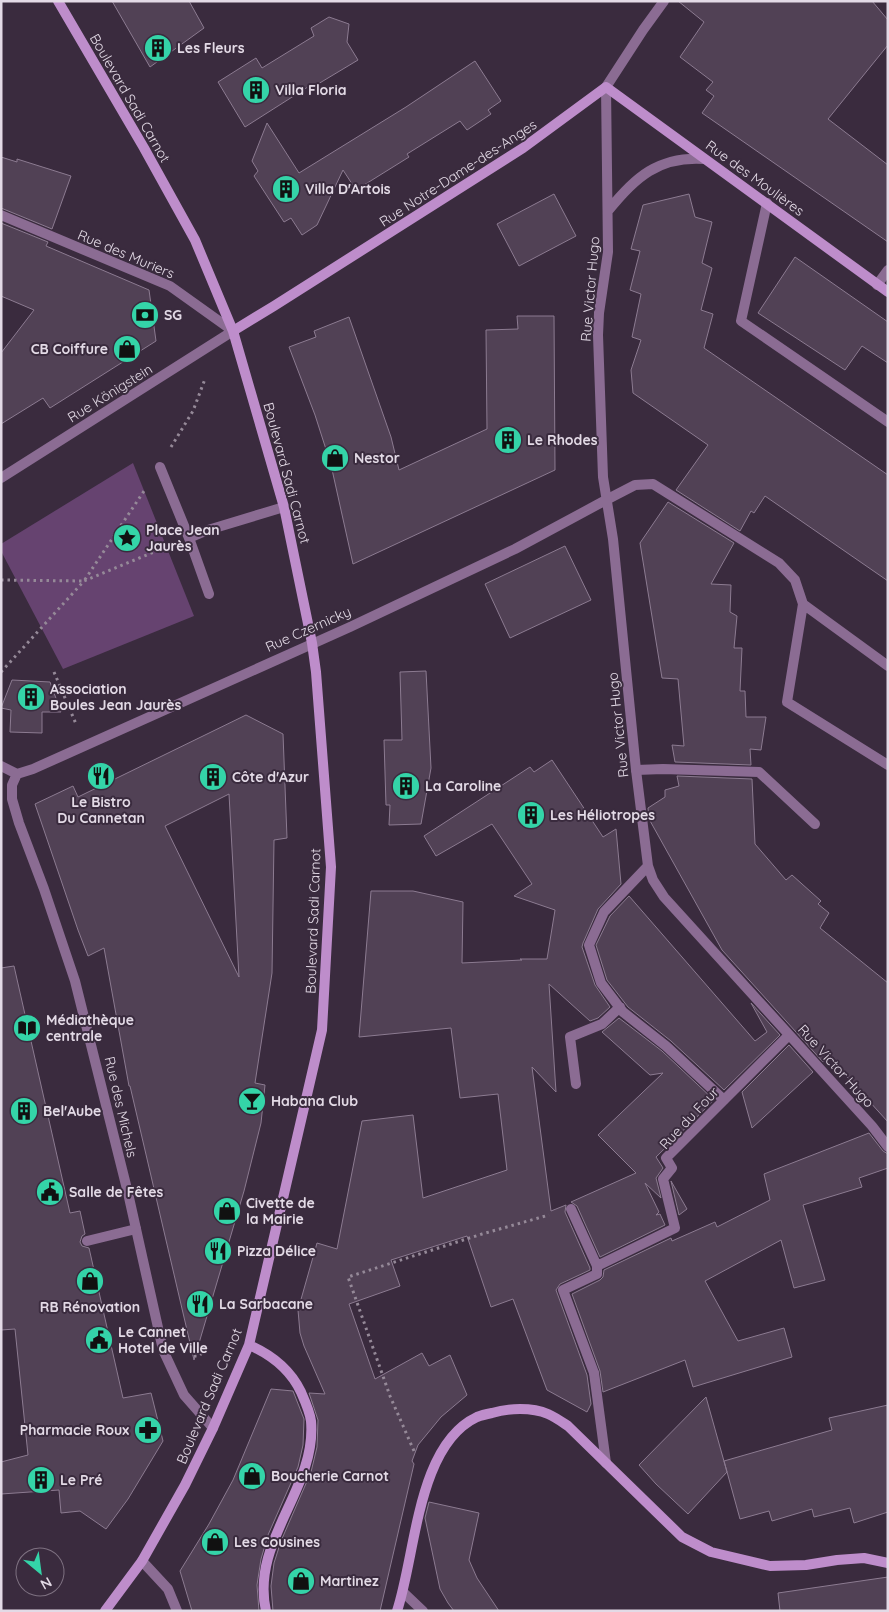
<svg xmlns="http://www.w3.org/2000/svg" width="889" height="1612" font-family="Quicksand,sans-serif">
<style>
.green{fill:#664370}
.building{fill:#514155;stroke:#8c7b91;fill-rule:evenodd}
.lines{fill:none;stroke-linecap:round;stroke-linejoin:round}
.path{stroke:#958998;stroke-width:3;stroke-dasharray:2.5 4;stroke-linecap:butt}
.lane{stroke:#8b6c93;stroke-width:10}
.street{stroke:#8b6c93;stroke-width:10}
.secondary{stroke:#be8dcb;stroke-width:10}
.labels{text-anchor:middle;stroke-width:4;stroke-linejoin:round;paint-order:stroke}
.poi-label{font-size:14px;font-weight:bold;fill:#e3dae6;stroke:#3a2b3e;text-anchor:start}
.street-label{font-size:14px;fill:#e3dae6;stroke:#3a2b3e}
</style>
<rect width="100%" height="100%" fill="#3a2b3e"/>
<path class="green" d="M133 463 194 616 63 669 1 551V544Z"/>
<path class="building" d="M112 1H189L204 28 150 67Z
M678 1H872L888 20V45L828 119 888 165V242L702 113 714 96 706 90 713 82 680 57 704 22Z
M329 17 349 24 347 42 358 60 313 87 311 85 245 127 218 82 256 58 262 68 314 36 311 28Z
M475 61 501 101 488 110 491 114 467 130 460 121 407 154 409 157 356 190 343 170 317 225 302 235 291 218 284 222 254 176 258 171 252 161 267 123 299 173 406 107Z
M1 157 17 162V159L71 176 52 229 1 208Z
M554 194 576 236 519 266 497 224Z
M689 194 695 217 712 222 702 263 712 268 701 310 713 314 704 348 888 475V581L765 496 754 513 751 511 740 531 676 490 708 445 633 393 631 370 641 340 632 337 641 294 630 290 640 251 631 249 643 205Z
M1 223 48 242 46 246 149 290 156 341 50 408 43 398 1 424V353L34 310 1 296Z
M795 257 888 322V363L862 346 845 370 758 313Z
M517 316H554L555 470 353 564 331 465 315 415 289 347 316 337 314 331 349 317 391 437 399 470 487 429 486 330 518 329Z
M668 502 734 543 711 584 731 585 730 612 737 616 734 648H742L740 691H745L746 717H766L761 750 750 749 751 765 675 762 672 745 684 746 678 679 662 678 640 543Z
M565 546 591 600 510 638 485 584Z
M426 671 431 768 421 824 389 825 390 805H386L384 740H402L400 672Z
M12 680 50 682 61 712H42V733L10 732 11 710 1 708Z
M246 715 283 734 287 838 274 840 272 973 255 1083 265 1085 261 1123 244 1191 194 1360 130 1086H129L104 948 88 956 78 930 35 804 73 786 78 797ZM229 794 239 977 165 826Z
M552 760 603 837 616 829 621 884 598 909 583 943 582 947 595 985 610 1007 598 1018 590 1021 549 984 556 1092 532 1067 551 1211 566 1205 565 1212 590 1268V1270L560 1284 556 1290 587 1375 591 1404 587 1412 547 1390 513 1299 491 1307 467 1236 391 1260 400 1286 349 1304 375 1379 422 1353 429 1366 450 1355 467 1395 441 1417 418 1445 412 1461 414 1464 380 1611H273L271 1586 274 1563 281 1541 311 1472 317 1447 318 1420 309 1393 325 1394 304 1346 300 1333 298 1310 317 1243 337 1249 362 1121 413 1115 423 1198 507 1170 498 1094 460 1098 451 1028 359 1037 371 891H413L463 902 462 963 522 960 520 959H547L555 910 514 896 532 884 492 824 436 856 424 836 530 767 534 772Z
M677 776 752 779 755 844 786 880 792 875 821 901 818 904 829 913 820 928 888 983V1122L829 1057 823 1062 722 950 649 819 648 808 665 797V790L679 786Z
M629 896 755 1041 767 1032 751 1003 780 1035 724 1090 671 1041 628 1007 607 980 596 945 610 916Z
M14 966 70 1213 80 1211 85 1234 82 1236 80 1242 82 1246 89 1248 123 1398 151 1393 163 1441 128 1499 106 1529 80 1511 61 1513 59 1490 1 1494V1462L28 1455 15 1329 1 1330V968Z
M619 1018 662 1051 714 1100 656 1157 663 1168 656 1178 661 1198 645 1183 659 1212 656 1215 660 1214 665 1225 600 1257 577 1206 571 1202 636 1173 598 1135 663 1073 650 1075 602 1032Z
M789 1045 813 1072 752 1128 742 1092Z
M869 1133 883 1151 888 1154V1168L859 1178 862 1187 803 1205 825 1280 794 1288 781 1240 705 1281 738 1341 784 1328 792 1357 693 1387 685 1360 603 1392 600 1371 572 1294 600 1280 603 1277 604 1270 671 1238 672 1241 715 1222 717 1227 770 1200 764 1174Z
M671 1181 687 1209 679 1215Z
M271 1389 293 1391 304 1419 303 1445 298 1467 268 1535 261 1559 257 1585 259 1611H192L180 1571 209 1524 233 1480Z
M706 1397 727 1472 688 1514 656 1484 639 1465Z
M888 1405V1512L854 1523 850 1508 814 1517 812 1509 772 1521 769 1511 740 1519 724 1461 832 1430 829 1418Z
M429 1502 479 1513 469 1560 477 1578 499 1611H454L448 1603 440 1589 425 1518Z
M888 1577V1611H780L778 1593Z"/>
<g class="lines">
<path class="path" d="M171 447 193 411 205 379
M1 580 84 581 144 491
M1 672 84 581 166 547
M54 672 76 724
M194 1356H199L207 1347
M414 1451 390 1396 348 1277 482 1234 549 1215"/>
<path class="lane" d="M767 203 741 321 888 422
M877 285 888 270
M160 467 189 538
M606 500 635 485 653 484 779 563 795 580 803 604 787 702 888 765
M209 594 189 538 208 530 284 507
M803 604 888 666
M636 770 663 769 759 772 815 824
M87 1241 136 1229
M594 1373 606 1463"/>
<path class="street" d="M664 1 643 30 606 87 608 252 599 313 598 335 603 477 613 539 636 770 648 866 653 880 664 897 872 1126 888 1147
M608 211C635 177 659 156 704 159
M1 215 170 286 233 331 1 478
M1 766 17 774
M17 774 12 785V799L19 823 44 889 75 981 128 1193 163 1350 184 1395 213 1428
M17 774 33 769 350 627 515 549 606 500
M648 866 604 912 589 945 601 983 623 1012 666 1046 724 1100
M576 1084 570 1037 602 1024 620 1007
M571 1209 597 1266V1274L563 1290 594 1373
M597 1266 675 1228 663 1179 672 1168 666 1158 789 1035
M142 1561 168 1589 177 1611
M403 1592 423 1611"/>
<path class="secondary" d="M58 1 144 148 195 240 233 331 284 507 312 643 316 672 331 867 322 1030 249 1345 213 1428 185 1485 142 1561 105 1611
M233 331 274 306 523 148 606 87 888 292
M249 1345C272 1355 290 1369 301 1392 305 1401 310 1412 311 1421 317 1489 250 1541 266 1611
M397 1611C416 1554 417 1445 477 1417 482 1415 487 1414 492 1413 508 1408 532 1407 548 1414 555 1417 562 1422 568 1426L682 1537 711 1552 770 1566 806 1565 837 1560 864 1558 888 1563"/>
</g>
<defs>
<symbol id="building-disc" viewBox="-11 -11 22 22"><circle r="9.5" fill="#34d4a8" stroke="#3a2b3e"/><path d="M-4-6H4V6H1V3H-1V6H-4ZM-2.5-4.3h1.7v1.8h-1.7ZM.8-4.3h1.7v1.8H.8ZM-2.5-1h1.7V.8h-1.7ZM.8-1h1.7V.8H.8Z" fill="#111"/></symbol>
<symbol id="bank-disc" viewBox="-11 -11 22 22"><circle r="9.5" fill="#34d4a8" stroke="#3a2b3e"/><path d="M-6-4H6V4H-6ZM0-2.3a2.3 2.3 0 1 0 0 4.6a2.3 2.3 0 1 0 0-4.6Z" fill="#111"/></symbol>
<symbol id="shop-disc" viewBox="-11 -11 22 22"><circle r="9.5" fill="#34d4a8" stroke="#3a2b3e"/><path d="M-5-2.5h2.3a2.7 3.5 0 0 1 5.4 0H5L5.5 6h-11ZM-1.5-2.5h3a1.5 2.3 0 0 0-3 0Z" fill="#111"/></symbol>
<symbol id="sight-disc" viewBox="-11 -11 22 22"><circle r="9.5" fill="#34d4a8" stroke="#3a2b3e"/><path d="M0-6L1.8-2.2L6-1.7L2.9 1.2L3.7 5.4L0 3.3L-3.7 5.4L-2.9 1.2L-6-1.7L-1.8-2.2Z" fill="#111"/></symbol>
<symbol id="restaurant-disc" viewBox="-11 -11 22 22"><circle r="9.5" fill="#34d4a8" stroke="#3a2b3e"/><path d="M-5-6h1v4h1v-4h1v4h1v-4h1v5L-1.5 .5V6h-2V.5L-5-1ZM5-6V6H3V1.5H1.5Q1.5-4 5-6Z" fill="#111"/></symbol>
<symbol id="library-disc" viewBox="-11 -11 22 22"><circle r="9.5" fill="#34d4a8" stroke="#3a2b3e"/><path d="M-6-4Q-3-5.5-.7-3.5V5Q-3 3-6 4ZM6-4Q3-5.5 .7-3.5V5Q3 3 6 4Z" fill="#111"/></symbol>
<symbol id="bar-disc" viewBox="-11 -11 22 22"><circle r="9.5" fill="#34d4a8" stroke="#3a2b3e"/><path d="M-6-5H6L.8 .8V4.5H3.5V6h-7V4.5H-.8V.8Z" fill="#111"/></symbol>
<symbol id="civic-disc" viewBox="-11 -11 22 22"><circle r="9.5" fill="#34d4a8" stroke="#3a2b3e"/><path d="M-.6-6.5H3V-4.5H.6V-3L4-1V1h2V6H-6V1h2V-1L-.6-3ZM-1.2 2.5V6h2.4V2.5Z" fill="#111"/></symbol>
<symbol id="pharmacy-disc" viewBox="-11 -11 22 22"><circle r="9.5" fill="#34d4a8" stroke="#3a2b3e"/><path d="M-2-6h4v4h4v4h-4v4h-4v-4h-4v-4h4Z" fill="#111"/></symbol>
</defs>
<g fill-rule="evenodd">
<use href="#building-disc" x="142" y="32" width="32" height="32"/>
<use href="#building-disc" x="240" y="74" width="32" height="32"/>
<use href="#building-disc" x="270" y="173" width="32" height="32"/>
<use href="#bank-disc" x="129" y="299" width="32" height="32"/>
<use href="#shop-disc" x="111" y="333" width="32" height="32"/>
<use href="#building-disc" x="492" y="424" width="32" height="32"/>
<use href="#shop-disc" x="319" y="442" width="32" height="32"/>
<use href="#sight-disc" x="111" y="522" width="32" height="32"/>
<use href="#building-disc" x="15" y="681" width="32" height="32"/>
<use href="#restaurant-disc" x="85" y="760" width="32" height="32"/>
<use href="#building-disc" x="197" y="761" width="32" height="32"/>
<use href="#building-disc" x="390" y="770" width="32" height="32"/>
<use href="#building-disc" x="515" y="799" width="32" height="32"/>
<use href="#library-disc" x="11" y="1012" width="32" height="32"/>
<use href="#bar-disc" x="236" y="1085" width="32" height="32"/>
<use href="#building-disc" x="8" y="1095" width="32" height="32"/>
<use href="#civic-disc" x="34" y="1176" width="32" height="32"/>
<use href="#shop-disc" x="211" y="1195" width="32" height="32"/>
<use href="#restaurant-disc" x="202" y="1235" width="32" height="32"/>
<use href="#shop-disc" x="74" y="1265" width="32" height="32"/>
<use href="#restaurant-disc" x="184" y="1288" width="32" height="32"/>
<use href="#civic-disc" x="83" y="1324" width="32" height="32"/>
<use href="#pharmacy-disc" x="132" y="1414" width="32" height="32"/>
<use href="#shop-disc" x="236" y="1460" width="32" height="32"/>
<use href="#building-disc" x="25" y="1464" width="32" height="32"/>
<use href="#shop-disc" x="199" y="1526" width="32" height="32"/>
<use href="#shop-disc" x="285" y="1565" width="32" height="32"/>
</g>
<g class="labels">
<g class="poi-label">
<text x="177" y="53">Les Fleurs</text>
<text x="275" y="95">Villa Floria</text>
<text x="305" y="194">Villa D'Artois</text>
<text x="164" y="320">SG</text>
<text x="108" y="354" text-anchor="end">CB Coiffure</text>
<text x="527" y="445">Le Rhodes</text>
<text x="354" y="463">Nestor</text>
<text x="146" y="535">Place Jean<tspan x="146" dy="16">Jaurès</tspan></text>
<text x="50" y="694">Association<tspan x="50" dy="16">Boules Jean Jaurès</tspan></text>
<text x="232" y="782">Côte d'Azur</text>
<text x="425" y="791">La Caroline</text>
<text x="101" y="807" text-anchor="middle">Le Bistro<tspan x="101" dy="16">Du Cannetan</tspan></text>
<text x="550" y="820">Les Héliotropes</text>
<text x="46" y="1025">Médiathèque<tspan x="46" dy="16">centrale</tspan></text>
<text x="271" y="1106">Habana Club</text>
<text x="43" y="1116">Bel'Aube</text>
<text x="69" y="1197">Salle de Fêtes</text>
<text x="246" y="1208">Civette de<tspan x="246" dy="16">la Mairie</tspan></text>
<text x="237" y="1256">Pizza Délice</text>
<text x="219" y="1309">La Sarbacane</text>
<text x="90" y="1312" text-anchor="middle">RB Rénovation</text>
<text x="118" y="1337">Le Cannet<tspan x="118" dy="16">Hotel de Ville</tspan></text>
<text x="129" y="1435" text-anchor="end">Pharmacie Roux</text>
<text x="271" y="1481">Boucherie Carnot</text>
<text x="60" y="1485">Le Pré</text>
<text x="234" y="1547">Les Cousines</text>
<text x="320" y="1586">Martinez</text>
</g>
<g class="street-label">
<text transform="translate(130 98) rotate(60)" y="5">Boulevard Sadi Carnot</text>
<text transform="translate(458 173) rotate(-33)" y="5">Rue Notre-Dame-des-Anges</text>
<text transform="translate(755 178) rotate(36)" y="5">Rue des Moulières</text>
<text transform="translate(126 254) rotate(23)" y="5">Rue des Muriers</text>
<text transform="translate(590 289) rotate(-85)" y="5">Rue Victor Hugo</text>
<text transform="translate(110 393) rotate(-32)" y="5">Rue Königstein</text>
<text transform="translate(287 473) rotate(75)" y="5">Boulevard Sadi Carnot</text>
<text transform="translate(308 629) rotate(-24)" y="5">Rue Czernicky</text>
<text transform="translate(618 725) rotate(-96)" y="5">Rue Victor Hugo</text>
<text transform="translate(313 921) rotate(-88)" y="5">Boulevard Sadi Carnot</text>
<text transform="translate(836 1066) rotate(48)" y="5">Rue Victor Hugo</text>
<text transform="translate(121 1107) rotate(77)" y="5">Rue des Michels</text>
<text transform="translate(689 1118) rotate(-47)" y="5">Rue du Four</text>
<text transform="translate(209 1396) rotate(-67)" y="5">Boulevard Sadi Carnot</text>
</g>
</g>
<rect width="889" height="1612" fill="none" stroke="#e3dae6" stroke-width="5"/>
<g transform="translate(40 1572) rotate(151)"><circle r="24" fill="#3a2b3e" stroke="#7e7181"/>
<path d="M0-4L9 19L0 12L-9 19Z" fill="#34d4a8"/>
<text y="-8" font-size="14" font-weight="bold" text-anchor="middle" fill="#e3dae6">N</text>
</g>
</svg>
